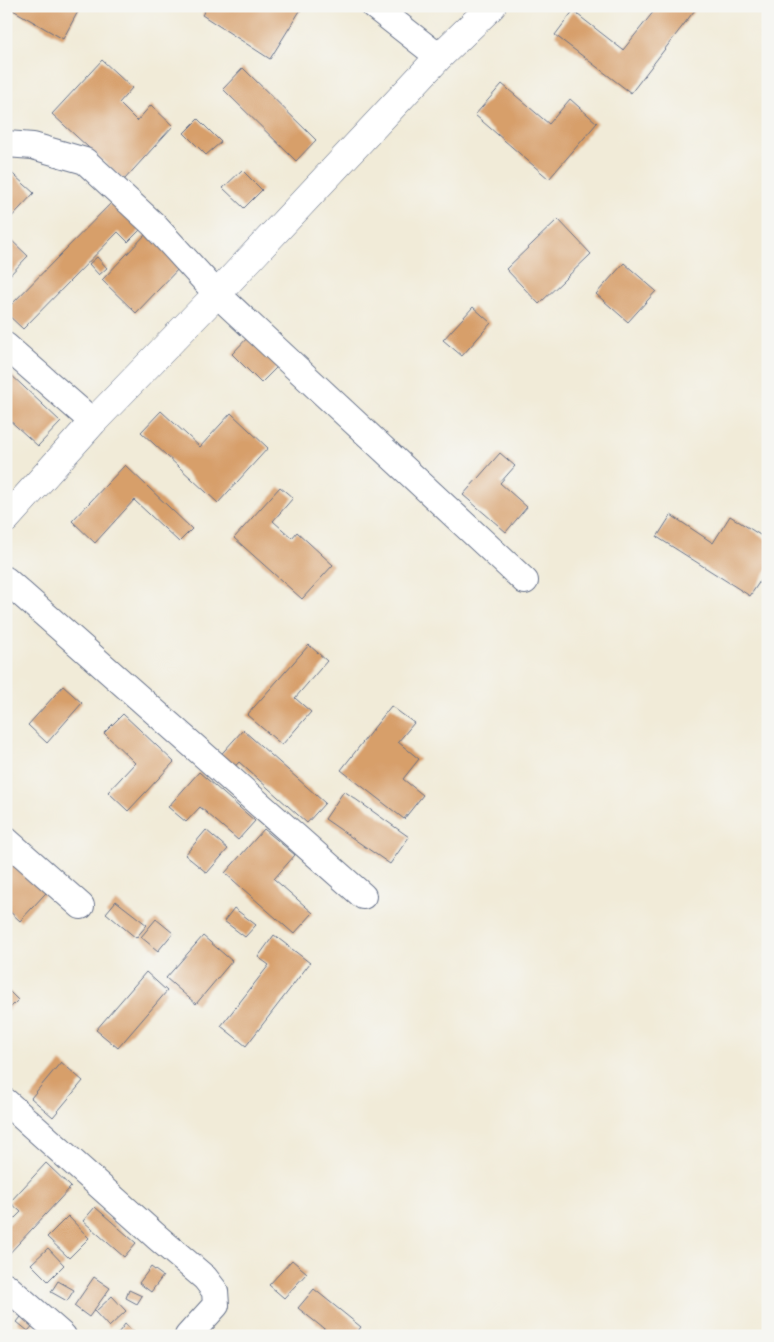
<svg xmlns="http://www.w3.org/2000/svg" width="774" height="1342" font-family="Delius,sans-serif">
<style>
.building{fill:#d79f6a}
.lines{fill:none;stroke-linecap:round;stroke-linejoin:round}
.minor-casing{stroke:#667189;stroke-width:28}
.tertiary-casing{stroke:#667189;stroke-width:29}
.minor{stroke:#fff;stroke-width:26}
.tertiary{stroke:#fff;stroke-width:28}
</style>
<rect width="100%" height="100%" fill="#f6f6f2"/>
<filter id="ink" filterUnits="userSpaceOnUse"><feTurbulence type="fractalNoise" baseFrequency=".02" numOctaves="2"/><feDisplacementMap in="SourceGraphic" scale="10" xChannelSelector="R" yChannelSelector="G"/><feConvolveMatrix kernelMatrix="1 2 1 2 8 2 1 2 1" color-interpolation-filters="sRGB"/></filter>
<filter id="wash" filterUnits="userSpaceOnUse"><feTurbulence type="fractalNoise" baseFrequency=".0096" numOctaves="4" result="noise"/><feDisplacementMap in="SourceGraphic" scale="20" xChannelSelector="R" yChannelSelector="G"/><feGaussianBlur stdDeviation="1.12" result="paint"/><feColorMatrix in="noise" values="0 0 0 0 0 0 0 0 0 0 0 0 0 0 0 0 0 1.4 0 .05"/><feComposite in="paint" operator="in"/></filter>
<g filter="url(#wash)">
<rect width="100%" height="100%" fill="#f1ebd8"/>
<g id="blocks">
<!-- building -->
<g class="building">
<path d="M6,6H81L63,39Z"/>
<path d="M208,6H303L270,59L202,15Z"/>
<path d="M658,6H698L631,93L555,35L573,11L623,50Z"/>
<path d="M102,60L132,88L119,103L137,121L151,105L173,126L124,180L52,114Z"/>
<path d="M243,68L316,140L296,161L223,89Z"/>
<path d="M502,84L549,124L570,99L597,123L549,179L475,115Z"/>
<path d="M198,119L221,142L206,155L184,133Z"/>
<path d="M6,168L34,193L6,223Z"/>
<path d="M242,170L262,190L244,208L223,188Z"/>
<path d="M115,199L141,229L128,242L118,232L23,329L6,313V310Z"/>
<path d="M558,219L591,254L539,304L506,269Z"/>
<path d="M147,233L181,266L136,313L102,280Z"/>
<path d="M8,237L28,256L6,279V239Z"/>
<path d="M97,257L107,268L99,275L89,264Z"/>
<path d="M624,263L656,291L628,322L596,294Z"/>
<path d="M473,307L491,323L462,356L443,340Z"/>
<path d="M249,336L279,365L261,383L232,354Z"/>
<path d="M6,370L61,422L38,446L6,417Z"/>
<path d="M161,411L200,447L231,413L268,448L218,503L141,432Z"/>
<path d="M500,453L515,466L500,483L527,507L506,532L463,495Z"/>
<path d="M125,465L192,529L179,542L134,500L95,543L72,521Z"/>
<path d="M280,487L293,498L273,521L292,538L297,532L333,565L302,599L234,538Z"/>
<path d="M671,515L713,543L730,516L768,540V569L750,596L657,537Z"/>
<path d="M309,645L327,661L295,698L311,712L282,745L247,715Z"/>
<path d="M63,686L82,703L47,743L28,725Z"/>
<path d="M391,706L414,723L398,742L419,759L403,779L423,795L404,819L341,770Z"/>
<path d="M123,714L174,762L128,811L108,792L135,763L104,733Z"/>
<path d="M243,730L325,803L307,823L239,762L229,773L215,761Z"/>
<path d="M199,772L255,821L238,840L200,807L186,822L168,807Z"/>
<path d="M344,791L409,837L390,864L325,819Z"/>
<path d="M264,829L295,855L274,879L313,913L294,934L225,873Z"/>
<path d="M206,830L228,849L207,873L185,855Z"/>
<path d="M22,849L57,881L20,921L6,908V866Z"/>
<path d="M116,901L147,925L136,938L106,913Z"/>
<path d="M234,908L256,925L245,937L224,921Z"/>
<path d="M156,919L173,933L158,951L141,937Z"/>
<path d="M274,935L310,963L246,1046L221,1026L269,965L258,957Z"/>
<path d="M203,936L232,961L196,1004L166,978Z"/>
<path d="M146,972L167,991L118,1048L96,1030Z"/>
<path d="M6,988L18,1000L6,1012Z"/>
<path d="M61,1062L83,1081L53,1117L31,1098Z"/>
<path d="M46,1163L71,1187L6,1257V1222L9,1224L21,1212L10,1202Z"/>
<path d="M95,1207L136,1243L124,1257L83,1221Z"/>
<path d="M68,1216L89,1238L69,1258L47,1237Z"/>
<path d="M48,1248L64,1265L48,1281L31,1264Z"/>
<path d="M292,1260L307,1273L284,1298L269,1285Z"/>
<path d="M151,1267L163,1276L151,1292L139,1283Z"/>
<path d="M94,1277L110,1288L89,1317L74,1306Z"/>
<path d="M58,1281L74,1290L67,1301L51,1292Z"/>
<path d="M314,1289L361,1327L354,1336H333L298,1308Z"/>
<path d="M129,1290L142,1296L137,1304L126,1298Z"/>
<path d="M112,1296L126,1311L109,1327L95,1312Z"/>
<path d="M25,1312L36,1322L28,1331L17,1322Z"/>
<path d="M125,1324L139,1336H116Z"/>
</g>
</g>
</g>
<g filter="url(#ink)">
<use href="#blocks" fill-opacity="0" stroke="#667189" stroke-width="1"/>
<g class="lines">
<defs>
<g id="minor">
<path d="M374,6L439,57"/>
<path d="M6,144L33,146L85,161L153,224L217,294L525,581"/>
<path d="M6,346L93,422"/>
<path d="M6,580L363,896"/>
<path d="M6,840L81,906"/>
<path d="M6,1102L158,1238L205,1278L215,1291L216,1305L188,1336"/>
<path d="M6,1286L63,1336"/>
</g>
<path id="tertiary" d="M6,519L93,422L217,294L439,57L492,6"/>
</defs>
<!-- minor casing -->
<use href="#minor" class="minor-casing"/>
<!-- tertiary casing -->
<use href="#tertiary" class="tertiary-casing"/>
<!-- minor -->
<use href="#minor" class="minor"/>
<!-- tertiary -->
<use href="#tertiary" class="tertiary"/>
</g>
</g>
<!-- margin -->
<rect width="774" height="1342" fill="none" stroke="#f6f6f2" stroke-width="25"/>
</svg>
